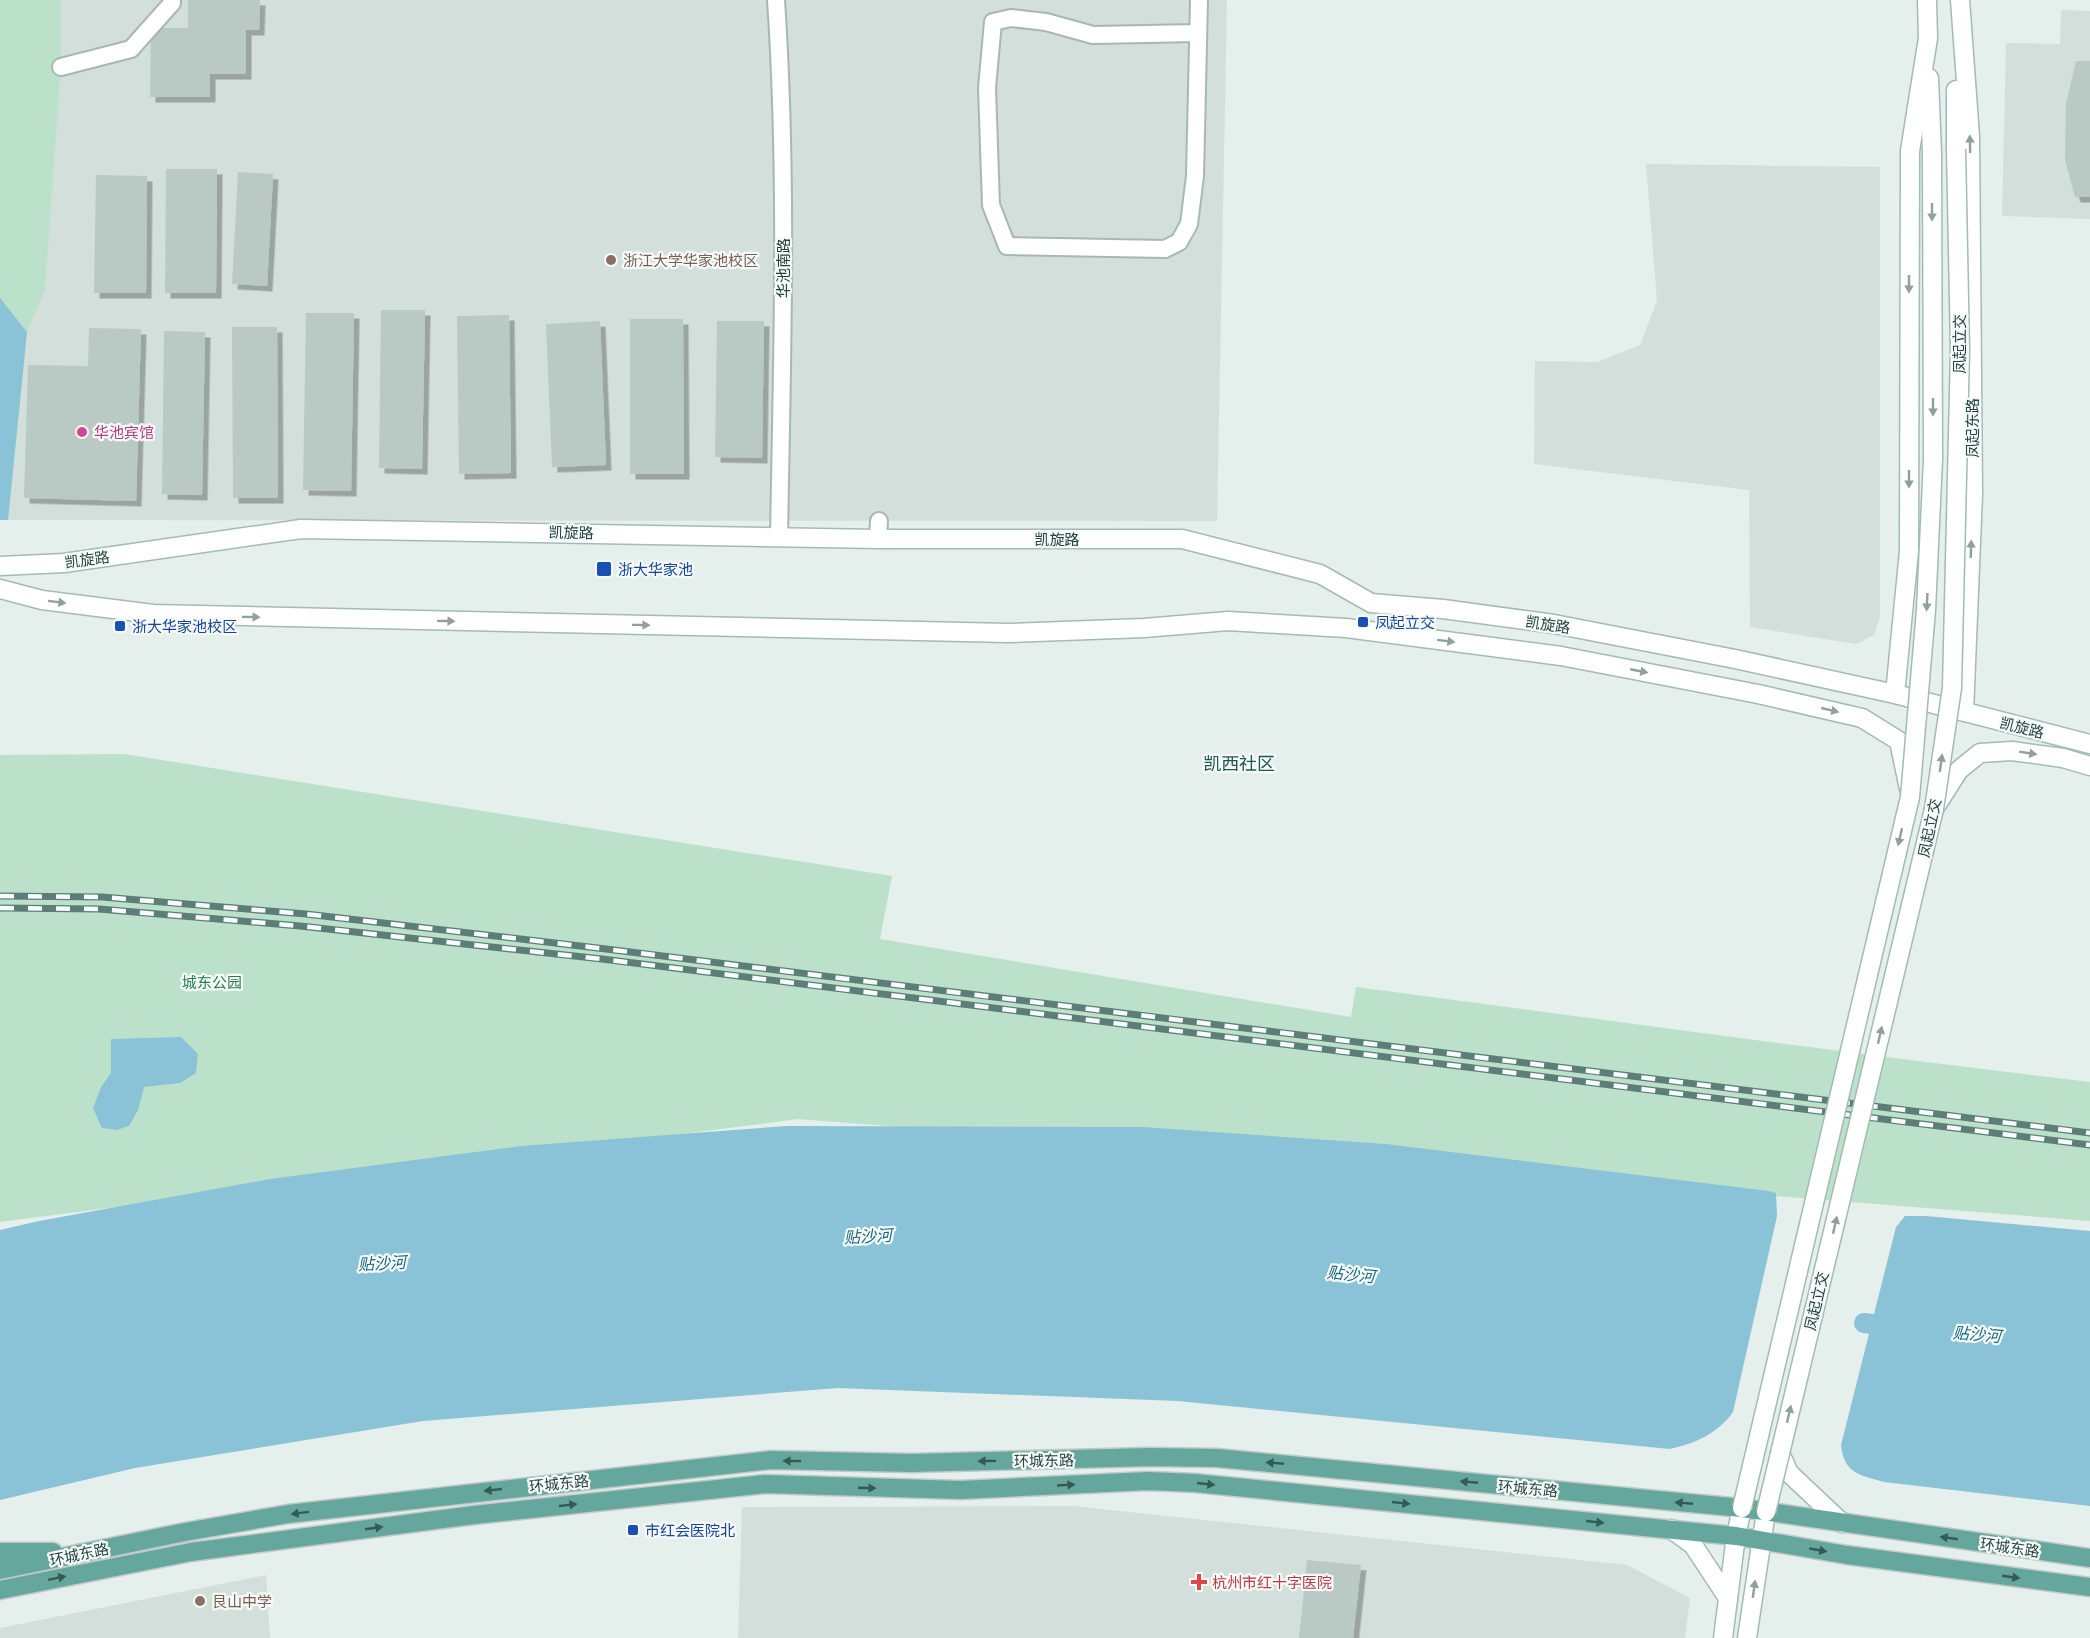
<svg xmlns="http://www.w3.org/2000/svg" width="2090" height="1638" font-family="'Open Sans','Noto Sans SC',sans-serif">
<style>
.built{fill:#d2dfdb}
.green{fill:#bce1ca}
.water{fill:#8ac3d7}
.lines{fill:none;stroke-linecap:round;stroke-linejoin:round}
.canal{stroke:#8ac3d7;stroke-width:20}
.building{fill:#b9cac5;filter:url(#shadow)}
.street-casing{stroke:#a7b8b3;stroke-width:20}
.secondary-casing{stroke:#a2bbb5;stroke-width:21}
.primary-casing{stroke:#c1cac9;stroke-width:21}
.street{stroke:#fff;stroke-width:16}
.secondary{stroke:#fff;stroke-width:18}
.primary{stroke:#66a79d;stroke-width:18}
.rail-casing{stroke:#5d7d78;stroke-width:7}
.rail{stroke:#f6fbf9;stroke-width:4.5;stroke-dasharray:14;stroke-linecap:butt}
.secondary-bridge-casing{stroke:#a2bbb5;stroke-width:21;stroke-linecap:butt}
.secondary-bridge{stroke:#fff;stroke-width:18}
.oneway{fill:#90a09e}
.oneway2{fill:#335b55}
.education-dot{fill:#8d6e63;stroke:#f6fbf9;stroke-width:2}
.hotel-dot{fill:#d1479c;stroke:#f6fbf9;stroke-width:2}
.transit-dot{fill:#1a4fb4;stroke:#f6fbf9;stroke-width:2}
.health-dot{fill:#e0444e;stroke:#f6fbf9;stroke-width:2}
.labels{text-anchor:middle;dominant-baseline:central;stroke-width:4.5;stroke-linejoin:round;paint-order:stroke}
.education-label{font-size:15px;fill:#785e54;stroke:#f6fbf9;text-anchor:start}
.street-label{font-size:15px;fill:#22423d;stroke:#f6fbf9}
.hotel-label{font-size:15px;fill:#b23c85;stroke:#f6fbf9;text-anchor:start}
.transit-label{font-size:15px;fill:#164399;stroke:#f6fbf9;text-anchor:start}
.park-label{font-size:15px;fill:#297c52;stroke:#f6fbf9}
.health-label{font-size:15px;fill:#be3a42;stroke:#f6fbf9;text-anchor:start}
.water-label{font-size:16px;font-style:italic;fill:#176583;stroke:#f6fbf9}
.quarter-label{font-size:18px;fill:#1c564e;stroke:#f6fbf9}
</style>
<defs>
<filter id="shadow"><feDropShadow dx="5.5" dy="5.5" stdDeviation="0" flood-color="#0004"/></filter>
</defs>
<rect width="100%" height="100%" fill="#e5efeb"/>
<!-- built -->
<g class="built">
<path d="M0,0H1227L1217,521L0,520Z"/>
<path d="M2061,10L2090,11V219L2002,216L2006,43L2060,44Z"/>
<path d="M1646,164L1880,167V617L1874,635L1856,644L1750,627L1749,490L1534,464L1535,361L1597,362L1640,345L1657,301Z"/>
<path d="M1073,1506L1627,1565L1690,1598L1685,1638H738L742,1507Z"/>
<path d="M266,1575L270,1638H0V1628Z"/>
</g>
<!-- green -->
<g class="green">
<path d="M0,0H61V67L45,290L27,332L8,520H0Z"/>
<path d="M124,754L892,876L880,939L1351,1017L1356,987C1600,1019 1845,1053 2090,1082V1221L798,1119L0,1222V755Z"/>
</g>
<!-- water -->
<g class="water">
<path d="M0,298L27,332L8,520H0Z"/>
<path d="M181,1037L198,1054L196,1073L180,1083L144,1087L138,1110L129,1126L117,1130L102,1128L93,1108L101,1087L111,1073V1039Z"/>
<path d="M786,1126L1143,1127L1386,1144L1769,1191L1776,1193L1777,1216L1733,1412C1717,1434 1696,1443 1670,1449L1178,1401L838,1388L423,1421L135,1468L0,1500V1230L39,1221L270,1179L521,1146Z"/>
<path d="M1905,1216H1926L2090,1231V1506L1884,1482C1860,1475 1844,1474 1841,1445L1896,1227Z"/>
</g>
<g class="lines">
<!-- canal -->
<path class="canal" d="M1864,1323L1897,1327"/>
</g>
<!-- building -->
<g class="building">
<path d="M188,0H260L259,30H246V74H210V97H150L151,28H188Z"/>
<path d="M2076,61H2090V197H2075L2065,160L2066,104Z"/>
<path d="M166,169H217L216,293H165Z"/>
<path d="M238,172L273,174L267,286L232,284Z"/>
<path d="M96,175L147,176L146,293H94Z"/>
<path d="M381,310H425L422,469L379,468Z"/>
<path d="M306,313H354L351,491L303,490Z"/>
<path d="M509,315L511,473L459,474L457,316Z"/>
<path d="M630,319H683L684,474H630Z"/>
<path d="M600,321L606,465L552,467L546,324Z"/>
<path d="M717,321H764L762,458L715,457Z"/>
<path d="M232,327H277L278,498H233Z"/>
<path d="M89,328L141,329L136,501L24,498L28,365L88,366Z"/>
<path d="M164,331L205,332L202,495L162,494Z"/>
<path d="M1307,1560L1361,1565L1353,1638H1299Z"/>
</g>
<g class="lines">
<defs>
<g id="street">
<path d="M776,0C788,179 782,358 779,537"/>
<path d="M1198,33L1093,35L1046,22L1011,18L993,22L987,88L991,205L1007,246L1165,249L1179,242L1189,224L1195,176L1199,0"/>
<path d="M61,67L131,49L172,3V0"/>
<path d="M878,539L879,521"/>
</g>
<g id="secondary">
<path d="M1960,0L1970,136L1973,494L1964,712"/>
<path d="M1929,78L1932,154"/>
<path d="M1956,90V149"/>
<path d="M0,566L64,563L301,529L878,539H1182L1320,574L1371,603L1443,609L1554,624L1735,659L1895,694L2090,744"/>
<path d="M0,589L42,600L153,614L1008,633L1144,628L1228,621L1346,628L1561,656L1758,694L1862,718L1899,741L1909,789"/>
<path d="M1895,694L1909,551L1910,151L1928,38L1927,0"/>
<path d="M1934,809L1959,770L1980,753L2012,751L2063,758L2090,766"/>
<path d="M1780,1453L1789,1473L1842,1523"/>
<path d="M1671,1529L1693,1545L1728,1598"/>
<path d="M1723,1638L1736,1536L1742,1508"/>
<path d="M1747,1638L1766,1512"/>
</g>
<g id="primary">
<path d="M0,1552H53"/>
<path d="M0,1570L185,1532L288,1514L771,1460L912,1463L1150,1457L1217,1458L1742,1508L2090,1558"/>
<path d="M0,1590L191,1552L474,1515L765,1484L961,1490L1148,1481L1195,1483L1736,1536L1847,1555L2090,1587"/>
</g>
</defs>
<!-- street casing -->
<use href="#street" class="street-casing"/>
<!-- secondary casing -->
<use href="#secondary" class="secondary-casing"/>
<!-- primary casing -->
<use href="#primary" class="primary-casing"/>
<!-- street -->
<use href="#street" class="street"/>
<!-- secondary -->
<use href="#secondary" class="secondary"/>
<!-- primary -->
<use href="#primary" class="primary"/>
<defs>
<g id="rail">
<path d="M0,896L102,897L306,914L606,949L2090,1133"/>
<path d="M0,908L99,909L300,926L602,959L2090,1145"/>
</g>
</defs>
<!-- rail casing -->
<use href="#rail" class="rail-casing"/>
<!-- rail -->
<use href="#rail" class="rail"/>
<defs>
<g id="secondary-bridge">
<path d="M1742,1508L1910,797L1926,610L1933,459L1932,154"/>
<path d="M1766,1512L1934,809L1952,688L1960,350L1956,149"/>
</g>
</defs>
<!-- secondary-bridge casing -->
<use href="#secondary-bridge" class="secondary-bridge-casing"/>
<!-- secondary-bridge -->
<use href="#secondary-bridge" class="secondary-bridge"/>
</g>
<!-- one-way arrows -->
<defs><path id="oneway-solid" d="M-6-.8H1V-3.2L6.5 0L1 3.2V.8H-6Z" transform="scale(1.5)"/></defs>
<g class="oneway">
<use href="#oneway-solid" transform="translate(1970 144) rotate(-91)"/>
<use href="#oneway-solid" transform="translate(1932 212) rotate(90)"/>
<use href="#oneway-solid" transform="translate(1909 284) rotate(90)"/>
<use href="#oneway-solid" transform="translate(1933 407) rotate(90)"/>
<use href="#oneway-solid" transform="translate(1909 479) rotate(90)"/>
<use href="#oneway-solid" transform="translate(1971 549) rotate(-88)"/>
<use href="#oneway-solid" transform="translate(57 602) rotate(7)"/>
<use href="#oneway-solid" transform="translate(1927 602) rotate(93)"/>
<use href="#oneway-solid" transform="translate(251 617) rotate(1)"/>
<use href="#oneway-solid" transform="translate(446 621) rotate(1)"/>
<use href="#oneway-solid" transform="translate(641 625) rotate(1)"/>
<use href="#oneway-solid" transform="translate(1446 641) rotate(7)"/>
<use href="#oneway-solid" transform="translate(1639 671) rotate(11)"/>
<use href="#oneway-solid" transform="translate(1830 710) rotate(13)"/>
<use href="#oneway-solid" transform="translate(2028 753) rotate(9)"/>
<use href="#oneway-solid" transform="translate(1941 763) rotate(-82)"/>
<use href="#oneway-solid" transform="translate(1900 837) rotate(103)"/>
<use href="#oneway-solid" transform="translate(1880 1035) rotate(-77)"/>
<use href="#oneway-solid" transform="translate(1835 1225) rotate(-77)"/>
<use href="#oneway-solid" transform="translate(1789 1414) rotate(-77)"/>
<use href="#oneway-solid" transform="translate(1754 1589) rotate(-82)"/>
</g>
<g class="oneway2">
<use href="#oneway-solid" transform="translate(792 1461) rotate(-179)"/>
<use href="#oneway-solid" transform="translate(987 1461) rotate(179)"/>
<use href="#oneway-solid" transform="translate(1275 1463) rotate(-175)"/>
<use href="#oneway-solid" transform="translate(1469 1482) rotate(-175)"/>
<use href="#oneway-solid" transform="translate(1206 1484) rotate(6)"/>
<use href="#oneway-solid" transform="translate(1066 1485) rotate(-3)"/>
<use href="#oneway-solid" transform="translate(867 1488) rotate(2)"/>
<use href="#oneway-solid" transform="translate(493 1490) rotate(174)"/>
<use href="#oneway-solid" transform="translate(1401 1503) rotate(6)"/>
<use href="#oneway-solid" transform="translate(1684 1503) rotate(-175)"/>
<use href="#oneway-solid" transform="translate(568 1505) rotate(-6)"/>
<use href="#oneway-solid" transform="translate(300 1513) rotate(173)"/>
<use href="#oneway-solid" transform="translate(1595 1522) rotate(6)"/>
<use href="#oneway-solid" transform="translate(374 1528) rotate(-8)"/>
<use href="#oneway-solid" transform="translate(1949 1538) rotate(-172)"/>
<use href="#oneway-solid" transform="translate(1818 1550) rotate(10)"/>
<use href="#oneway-solid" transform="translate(2011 1577) rotate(8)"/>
<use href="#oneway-solid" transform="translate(57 1578) rotate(-12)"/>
</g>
<!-- markers -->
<g class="education-dot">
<circle cx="611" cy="260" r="6"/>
<circle cx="200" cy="1601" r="6"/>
</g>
<circle class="hotel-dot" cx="82" cy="432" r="6"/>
<g class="transit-dot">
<rect x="596" y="561" width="16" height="16" rx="3"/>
<rect x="1357" y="616" width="12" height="12" rx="3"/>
<rect x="114" y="620" width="12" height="12" rx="3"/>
<rect x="627" y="1524" width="12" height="12" rx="3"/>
</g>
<path class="health-dot" d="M1196 1573h6v6h6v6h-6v6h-6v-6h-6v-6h6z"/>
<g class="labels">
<!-- education labels -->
<g class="education-label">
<text x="623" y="260">浙江大学华家池校区</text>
<text x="212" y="1601">艮山中学</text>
</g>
<!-- street labels -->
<g class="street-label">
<text transform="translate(783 268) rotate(-90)">华池南路</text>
<text transform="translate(1959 344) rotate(-90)">凤起立交</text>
<text transform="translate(1972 428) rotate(-90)">凤起东路</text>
<text transform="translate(571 532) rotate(1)">凯旋路</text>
<text x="1057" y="539">凯旋路</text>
<text transform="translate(87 559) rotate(-8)">凯旋路</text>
<text transform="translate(1548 624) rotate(9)">凯旋路</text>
<text transform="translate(2022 727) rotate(14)">凯旋路</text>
<text transform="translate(1929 828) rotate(-78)">凤起立交</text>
<text transform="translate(1816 1301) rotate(-77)">凤起立交</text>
<text transform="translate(1044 1460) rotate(-1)">环城东路</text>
<text transform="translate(559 1483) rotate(-6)">环城东路</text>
<text transform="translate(1528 1488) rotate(5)">环城东路</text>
<text transform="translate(2010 1547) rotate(8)">环城东路</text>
<text transform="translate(79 1554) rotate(-12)">环城东路</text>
</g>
<!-- hotel labels -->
<g class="hotel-label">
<text x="94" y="432">华池宾馆</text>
</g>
<!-- transit labels -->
<g class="transit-label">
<text x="618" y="569">浙大华家池</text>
<text x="1375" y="622">凤起立交</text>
<text x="132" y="626">浙大华家池校区</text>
<text x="645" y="1530">市红会医院北</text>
</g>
<!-- park labels -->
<g class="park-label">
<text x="212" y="982">城东公园</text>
</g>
<!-- health labels -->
<g class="health-label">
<text x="1212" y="1582">杭州市红十字医院</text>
</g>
<!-- water labels -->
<g class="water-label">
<text transform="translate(868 1236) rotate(-3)">贴沙河</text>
<text transform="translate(382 1263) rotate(-3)">贴沙河</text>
<text transform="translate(1351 1274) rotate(6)">贴沙河</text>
<text transform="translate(1977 1334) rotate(5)">贴沙河</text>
</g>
<!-- quarter labels -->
<g class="quarter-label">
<text x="1239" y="763">凯西社区</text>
</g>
</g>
</svg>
